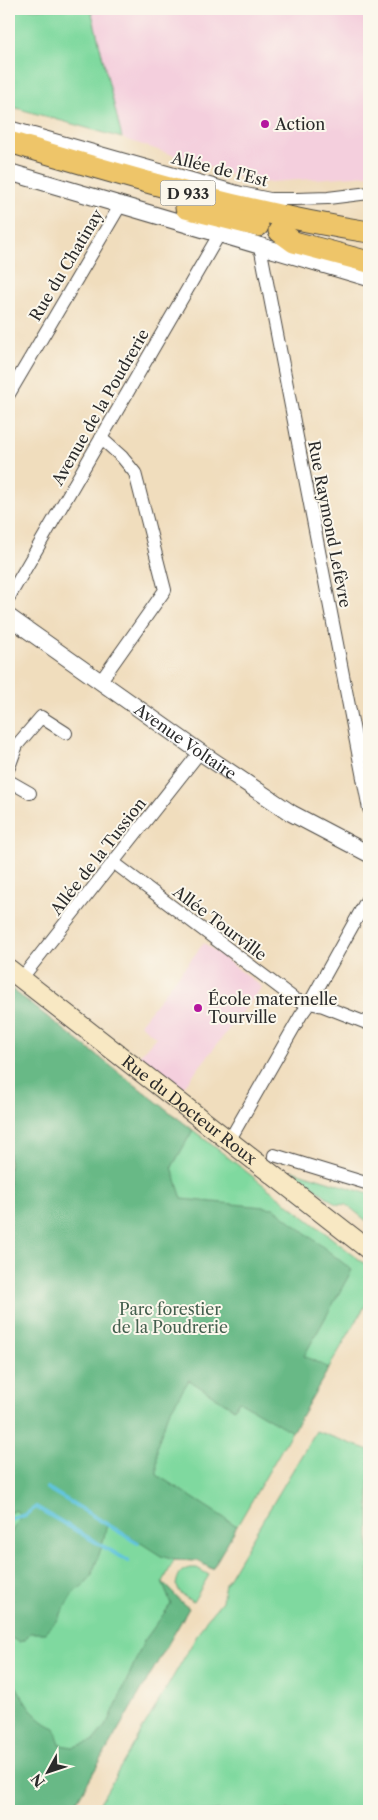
<svg xmlns="http://www.w3.org/2000/svg" width="378" height="1820" font-family="'Libre Caslon Text',serif">
<style>
.built{fill:#f4cfdd}
.green{fill:#7fd99f;stroke:#558265}
.forest{fill:#67b986;stroke:#497258}
.lines{fill:none;stroke-linecap:round;stroke-linejoin:round}
.stream{stroke:#61c4de;stroke-width:4}
.minor-casing{stroke:#494641;stroke-width:14}
.tertiary-casing{stroke:#494641;stroke-width:18}
.secondary-casing{stroke:#494641;stroke-width:21}
.trunk-casing{stroke:#494641;stroke-width:23}
.minor{stroke:#fff;stroke-width:12}
.tertiary{stroke:#fff;stroke-width:16}
.secondary{stroke:#f8e8c3;stroke-width:19}
.trunk{stroke:#eec569;stroke-width:21}
.poi-dot{fill:#b5179e;stroke:#fbf7ec;stroke-width:2}
.labels{text-anchor:middle;dominant-baseline:central;stroke-width:4;stroke-linejoin:round;paint-order:stroke}
.shield{fill:#fbf7ec;stroke:#696865;stroke-width:1}
.shield-label{font-size:15px;font-weight:bold;fill:#2b2b2b}
.poi-label{font-size:16px;fill:#2b2b2b;stroke:#fbf7ec;text-anchor:start}
.street-label{font-size:16px;fill:#2b2b2b;stroke:#fbf7ec}
.park-label{font-size:16px;fill:#445f4e;stroke:#fbf7ec}
</style>
<rect width="100%" height="100%" fill="#fbf7ec"/>
<filter id="ink" filterUnits="userSpaceOnUse"><feTurbulence type="fractalNoise" baseFrequency=".02" numOctaves="2"/><feDisplacementMap in="SourceGraphic" scale="10" xChannelSelector="R" yChannelSelector="G"/><feConvolveMatrix kernelMatrix="1 2 1 2 8 2 1 2 1" color-interpolation-filters="sRGB"/></filter>
<filter id="wash" filterUnits="userSpaceOnUse"><feTurbulence type="fractalNoise" baseFrequency=".0096" numOctaves="4" result="noise"/><feDisplacementMap in="SourceGraphic" scale="20" xChannelSelector="R" yChannelSelector="G"/><feGaussianBlur stdDeviation="1.12" result="paint"/><feColorMatrix in="noise" values="0 0 0 0 0 0 0 0 0 0 0 0 0 0 0 0 0 1.4 0 .05"/><feComposite in="paint" operator="in"/></filter>
<g filter="url(#wash)">
<rect width="100%" height="100%" fill="#f0ddbd"/>
<!-- built -->
<g class="built">
<path d="M91,9H369V175L257,183L122,138Z"/>
<path d="M204,943L262,987L182,1089L139,1056L156,1037L140,1024Z"/>
</g>
<!-- green -->
<g class="green">
<path d="M9,9H91L122,138L9,106Z"/>
<path d="M9,987L369,1267V1299L212,1569L198,1561L174,1560L163,1582C174,1592 175,1599 189,1608L71,1811H9Z"/>
<path d="M292,1170L369,1194V1223L347,1205L336,1204Z"/>
<path d="M316,1431L369,1450V1811H95L206,1620L222,1601L225,1584Z"/>
<path d="M190,1568H197L209,1575L193,1602L182,1595L176,1585C178,1575 180,1570 190,1568Z"/>
</g>
<!-- forest -->
<g class="forest">
<path d="M9,987L193,1130L172,1167L182,1199L274,1208L352,1270L304,1356L329,1368L292,1432L239,1401L234,1409L189,1380L167,1416L157,1446V1475L237,1526L212,1569L198,1561L174,1560L161,1556L133,1538L107,1524L102,1546L92,1574L85,1584L73,1593L58,1619L45,1633H30L25,1640L19,1642L9,1637V1536L21,1517L16,1510L9,1513Z"/>
<path d="M162,1582C174,1591 175,1599 189,1608L71,1811H9V1675C24,1696 30,1718 55,1728L60,1745L73,1747L93,1741L109,1721L144,1641L171,1604Z"/>
</g>
<g class="lines">
<!-- stream -->
<g class="stream">
<path d="M47,1488L138,1543"/>
<path d="M9,1520L25,1515L36,1507L128,1561"/>
</g>
</g>
</g>
<g filter="url(#ink)">
<g class="lines">
<defs>
<g id="minor">
<path d="M9,127L241,193L270,199H296L328,198L369,193"/>
<path d="M260,246L369,809"/>
<path d="M9,394L121,204"/>
<path d="M9,597L220,233"/>
<path d="M100,682L165,590L135,473L122,457L101,438"/>
<path d="M9,767L17,745L41,717L66,733"/>
<path d="M9,781L30,793"/>
<path d="M113,862L296,1000L323,1006L369,1024"/>
<path d="M21,979L200,752"/>
<path d="M229,1141L301,1015L309,1004L369,896"/>
<path d="M274,1155L369,1184"/>
</g>
<g id="tertiary">
<path d="M9,172L369,278"/>
<path id="s1" d="M9,617L200,752L291,813L369,854"/>
</g>
<g id="secondary">
<path id="s2" d="M9,969L369,1250"/>
</g>
<g id="trunk">
<path d="M9,142C128,177 246,213 369,232"/>
<path d="M186,208L258,226"/>
<path d="M279,231L294,242L369,262"/>
</g>
</defs>
<!-- minor casing -->
<use href="#minor" class="minor-casing"/>
<!-- tertiary casing -->
<use href="#tertiary" class="tertiary-casing"/>
<!-- secondary casing -->
<use href="#secondary" class="secondary-casing"/>
<!-- trunk casing -->
<use href="#trunk" class="trunk-casing"/>
<!-- minor -->
<use href="#minor" class="minor"/>
<!-- tertiary -->
<use href="#tertiary" class="tertiary"/>
<!-- secondary -->
<use href="#secondary" class="secondary"/>
<!-- trunk -->
<use href="#trunk" class="trunk"/>
</g>
</g>
<!-- markers -->
<g class="poi-dot">
<circle cx="265" cy="124" r="5"/>
<circle cx="198" cy="1008" r="5"/>
</g>
<g class="labels">
<!-- shield labels -->
<rect class="shield" x="160.5" y="180.5" width="55" height="25" rx="4"/>
<g class="shield-label">
<text x="188" y="193">D 933</text>
</g>
<!-- poi labels -->
<g class="poi-label">
<text x="275" y="124">Action</text>
<text x="208" y="999">École maternelle<tspan x="208" dy="18">Tourville</tspan></text>
</g>
<!-- street labels -->
<g class="street-label">
<text transform="translate(220 169) rotate(14)">Allée de l'Est</text>
<text transform="translate(66 265) rotate(-59)">Rue du Chatinay</text>
<text transform="translate(100 407) rotate(-60)">Avenue de la Poudrerie</text>
<text transform="translate(330 524) rotate(79)">Rue Raymond Lefèvre</text>
<text stroke="none"><textPath href="#s1" startOffset="216">Avenue Voltaire</textPath></text>
<text transform="translate(98 856) rotate(-52)">Allée de la Tussion</text>
<text transform="translate(220 923) rotate(37)">Allée Tourville</text>
<text stroke="none"><textPath href="#s2" startOffset="229">Rue du Docteur Roux</textPath></text>
</g>
<!-- park labels -->
<g class="park-label">
<text x="170" y="1309">Parc forestier<tspan x="170" dy="18">de la Poudrerie</tspan></text>
</g>
</g>
<!-- margin -->
<rect width="378" height="1820" fill="none" stroke="#fbf7ec" stroke-width="30"/>
<!-- north arrow -->
<g transform="translate(48 1772) rotate(230)" stroke="#fbf7ec" stroke-width="4" paint-order="stroke">
<path d="M0-4L9 19L0 12L-9 19Z" fill="#2b2b2b"/>
<text y="-8" font-size="14" font-weight="bold" text-anchor="middle" fill="#2b2b2b">N</text>
</g>
</svg>
